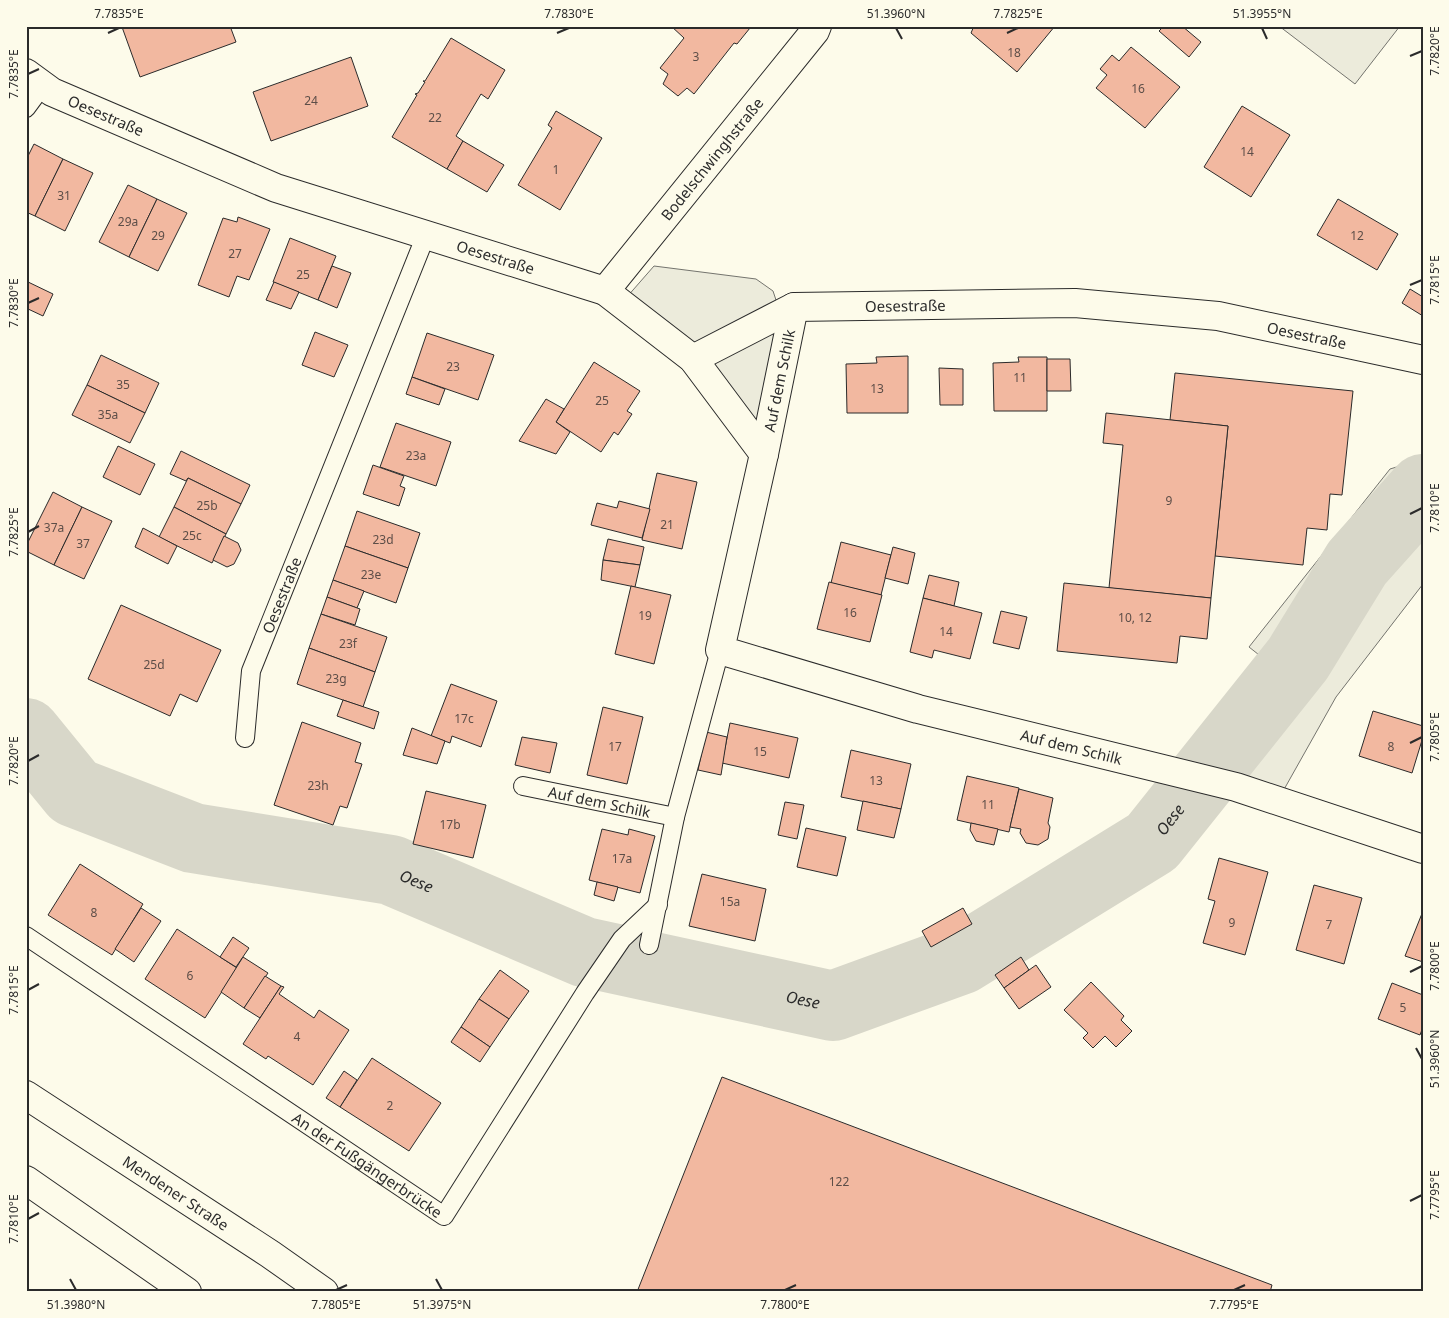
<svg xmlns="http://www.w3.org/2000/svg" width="1449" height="1318" font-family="'Noto Sans',sans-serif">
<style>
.green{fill:#ecebdb;stroke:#74746e}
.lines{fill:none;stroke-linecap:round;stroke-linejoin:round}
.river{stroke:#d8d7c9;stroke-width:70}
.building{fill:#f2b8a0;stroke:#2b2b2b}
.service-casing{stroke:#2b2b2b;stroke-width:20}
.minor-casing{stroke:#2b2b2b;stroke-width:30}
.primary-casing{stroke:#2b2b2b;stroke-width:30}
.service{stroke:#fdfbea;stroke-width:18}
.minor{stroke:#fdfbea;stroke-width:28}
.primary{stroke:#fdfbea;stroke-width:28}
.ticks{fill:none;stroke:#2b2b2b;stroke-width:2}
.labels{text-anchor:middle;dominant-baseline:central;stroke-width:4;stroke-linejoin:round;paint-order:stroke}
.number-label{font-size:12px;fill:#5d4e48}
.street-label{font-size:15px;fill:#2b2b2b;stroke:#fdfbea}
.water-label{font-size:16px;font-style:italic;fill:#2b2b2b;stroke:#fdfbea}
.neatline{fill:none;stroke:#2b2b2b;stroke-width:2}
.ticks-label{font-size:12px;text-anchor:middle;fill:#2b2b2b}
</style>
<rect width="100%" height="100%" fill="#fdfbea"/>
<!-- green -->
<g class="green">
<path d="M1279,26H1400L1355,84Z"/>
<path d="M654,266L756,279L773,291L783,321L760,433L626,298Z"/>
<path d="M1423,459V584L1336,697L1282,793L1217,773L1292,681L1249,647L1390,469Z"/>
</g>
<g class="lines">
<!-- river -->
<path class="river" id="s1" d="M26,733L74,792L193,838L391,870L584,952L833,1006L962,959L1152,842L1298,659L1357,563L1423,489"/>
</g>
<!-- building -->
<g class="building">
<path d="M124,26H230L236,42L140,77L122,27Z"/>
<path d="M671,26H745L750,28L737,44L734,43L694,94L687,88L678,96L663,84L668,74L660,68L684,38Z"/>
<path d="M974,26H1055L1017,72L971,33Z"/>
<path d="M1164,26H1182L1201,42L1189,57L1159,31Z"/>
<path d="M451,38L505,70L488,99L481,94L456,136L463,141L447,169L392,137L417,95L415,94L418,93L425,82L423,81H425Z"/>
<path d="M1131,47L1180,87L1145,128L1096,88L1107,75L1100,69L1112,55L1119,61Z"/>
<path d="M351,57L368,106L271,141L253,92Z"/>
<path d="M1242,106L1290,135L1251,197L1204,167Z"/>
<path d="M556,111L602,138L560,210L518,185L552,128L548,125Z"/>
<path d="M463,141L504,165L487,192L447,169Z"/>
<path d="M34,144L63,159L35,216L26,212V160Z"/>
<path d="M63,159L93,173L65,231L35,216Z"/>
<path d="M128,185L157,199L129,257L99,242Z"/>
<path d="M157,199L187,213L158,271L129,257Z"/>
<path d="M1338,199L1398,234L1377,270L1317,235Z"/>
<path d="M238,217L270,229L249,280L237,276L229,297L198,285L223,218L237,222Z"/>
<path d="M290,238L336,256L318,300L273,282Z"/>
<path d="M332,266L351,273L337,308L318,300Z"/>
<path d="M26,281L53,294L43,316L26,308Z"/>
<path d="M274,282L299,292L291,309L266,300Z"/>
<path d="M1410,289L1423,297V316L1402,303Z"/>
<path d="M315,332L348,345L334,377L302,365Z"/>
<path d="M427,333L494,355L478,400L412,377Z"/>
<path d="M101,355L159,383L145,413L87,385Z"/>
<path d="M908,356V413H847L846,364L877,363L876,357Z"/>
<path d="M1018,357H1047V411H994L993,363L1019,362Z"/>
<path d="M1047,359H1070L1071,391H1047Z"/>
<path d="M594,362L640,391L627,411L632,414L618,435L614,432L601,452L556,422Z"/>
<path d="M939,368L963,369V405H940Z"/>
<path d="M1175,373L1353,391L1342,495L1330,494L1327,530L1307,528L1303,565L1215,556L1228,426L1170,420Z"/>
<path d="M412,377L445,389L439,405L406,394Z"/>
<path d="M87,385L145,413L130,443L72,415Z"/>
<path d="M546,399L564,409L556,422L570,432L556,454L519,441Z"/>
<path d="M1106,413L1228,426L1211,598L1109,588L1123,445L1103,443Z"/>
<path d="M396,423L451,442L436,486L380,467Z"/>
<path d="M118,446L155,464L140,495L103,477Z"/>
<path d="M181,451L250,485L241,504L188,478L186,481L170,474Z"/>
<path d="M373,465L404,476L400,486L405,488L399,506L363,494Z"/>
<path d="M657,473L697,482L682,549L642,540Z"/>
<path d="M188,478L241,504L226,534L174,507Z"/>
<path d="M53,492L82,507L54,565L26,551V546Z"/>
<path d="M619,501L650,509L642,538L591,525L597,503L617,508Z"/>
<path d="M82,507L112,521L84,579L54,565Z"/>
<path d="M174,507L226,534L212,563L159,537Z"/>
<path d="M357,511L420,533L408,568L345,546Z"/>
<path d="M143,528L177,546L168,564L135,547Z"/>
<path d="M224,536L238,543L241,550L234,564L227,567L213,560Z"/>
<path d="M608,539L644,547L640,565L603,560Z"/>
<path d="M841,542L891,555L881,595L831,583Z"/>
<path d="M345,546L408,568L396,603L333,580Z"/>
<path d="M893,547L915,553L908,584L885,578Z"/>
<path d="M603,560L640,565L635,587L601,580Z"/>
<path d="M929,575L959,582L954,606L923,598Z"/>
<path d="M333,580L364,591L357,608L327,597Z"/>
<path d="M829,582L882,595L870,642L817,629Z"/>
<path d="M1064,583L1211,598L1207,639L1180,636L1177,663L1057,651Z"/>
<path d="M631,586L671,595L654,664L615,654Z"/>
<path d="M327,597L360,609L355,625L321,614Z"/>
<path d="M923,598L982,613L970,659L934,650L932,658L910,652Z"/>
<path d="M121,605L221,650L197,702L180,694L170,716L88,679Z"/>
<path d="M1001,611L1027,617L1019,649L993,643Z"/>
<path d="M321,614L387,637L375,672L309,648Z"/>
<path d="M309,648L375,672L363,707L297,684Z"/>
<path d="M451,684L497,701L481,747L452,736L450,743L431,736Z"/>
<path d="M343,700L379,712L374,729L337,716Z"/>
<path d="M603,707L643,717L627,784L587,775Z"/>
<path d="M1373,711L1423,726V737L1412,773L1359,756Z"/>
<path d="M302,722L361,743L355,762L362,764L347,808L340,806L333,825L274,805Z"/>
<path d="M730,723L798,738L789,778L722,763Z"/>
<path d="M412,728L445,741L437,764L403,755Z"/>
<path d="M706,732L727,737L721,775L698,770Z"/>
<path d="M522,737L557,743L550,773L515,765Z"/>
<path d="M851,750L911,764L901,809L841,797Z"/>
<path d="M967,776L1019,788L1009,832L957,820Z"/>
<path d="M1019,789L1053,798L1048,823L1050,827L1048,839L1038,845L1026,843L1020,833L1021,829L1010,827Z"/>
<path d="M426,791L486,805L473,858L413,844Z"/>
<path d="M863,801L901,809L894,838L857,830Z"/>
<path d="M785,802L804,805L797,839L778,835Z"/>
<path d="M971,823L998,829L994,845L976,841L970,830Z"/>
<path d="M806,828L846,837L837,876L797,867Z"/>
<path d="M602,829L628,835L629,829L655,836L640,893L589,880Z"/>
<path d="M1219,858L1268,872L1245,955L1203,943L1215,901L1208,899Z"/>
<path d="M80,864L143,904L112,955L48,915Z"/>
<path d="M702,874L766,889L755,941L689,926Z"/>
<path d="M597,882L618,887L614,901L594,895Z"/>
<path d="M1314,885L1362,898L1344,964L1296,950Z"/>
<path d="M141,908L161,921L134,962L115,949Z"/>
<path d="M963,908L972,924L931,947L922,931Z"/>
<path d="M1423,911V962L1405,956Z"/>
<path d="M177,929L237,968L205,1018L145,979Z"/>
<path d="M233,937L249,948L236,967L220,957Z"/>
<path d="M243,957L268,973L244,1008L221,992Z"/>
<path d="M1021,957L1029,970L1004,988L995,975Z"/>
<path d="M1036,965L1051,987L1019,1009L1004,988Z"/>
<path d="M500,970L529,991L509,1019L479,999Z"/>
<path d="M265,976L281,986L260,1018L244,1008Z"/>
<path d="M1091,982L1124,1016L1121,1020L1132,1031L1116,1047L1105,1036L1093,1048L1083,1038L1088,1033L1064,1010Z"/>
<path d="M1392,983L1423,995V1027L1420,1035L1378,1019Z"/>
<path d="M281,986L284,987L279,994L314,1018L319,1010L349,1030L313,1085L268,1056L266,1059L243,1044Z"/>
<path d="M479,999L509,1019L490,1047L461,1027Z"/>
<path d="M461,1027L490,1047L480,1062L451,1042Z"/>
<path d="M372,1058L441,1103L409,1151L340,1107Z"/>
<path d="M344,1071L357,1080L340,1107L326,1098Z"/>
<path d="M722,1077L1272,1285L1270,1292H637Z"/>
</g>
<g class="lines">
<defs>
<g id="service">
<path d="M26,108L43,85"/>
<path id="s2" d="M245,738L251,671L426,235"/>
<path id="s3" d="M523,786L675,817"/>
<path id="s4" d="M26,936L444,1216L585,993L622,939L658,905"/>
<path d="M649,945L675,817L720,650"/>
</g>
<g id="minor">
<path id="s5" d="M26,73L52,92L276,188L605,291L693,359L764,454L720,650L918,709L1236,787L1423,849"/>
<path id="s6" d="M605,291L815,31L817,26"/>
<path id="s7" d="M693,359L794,307L1075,303L1218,316L1423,360"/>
<path id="s8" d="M764,454L794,307"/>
<path d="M26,1180L187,1292"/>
</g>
<g id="primary">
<path id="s9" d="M26,1095L270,1254L324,1292"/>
</g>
</defs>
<!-- service casing -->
<use href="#service" class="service-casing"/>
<!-- minor casing -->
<use href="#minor" class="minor-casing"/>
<!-- primary casing -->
<use href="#primary" class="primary-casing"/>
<!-- service -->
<use href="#service" class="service"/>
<!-- minor -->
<use href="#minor" class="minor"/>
<!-- primary -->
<use href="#primary" class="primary"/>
</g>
<!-- ticks -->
<path class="ticks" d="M896,28L902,39M1262,28L1267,39M108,33L119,28M557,33L569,28M1007,33L1018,28M1410,56L1422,51M28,74L39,69M1410,285L1422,280M28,303L39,298M1410,514L1422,508M28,532L39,526M1410,743L1422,737M28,761L39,755M1410,972L1422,966M28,990L39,984M1416,1048L1422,1059M1410,1201L1422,1195M28,1219L39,1213M70,1279L76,1290M436,1279L442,1290M336,1290L347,1285M785,1290L796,1285M1234,1290L1245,1285"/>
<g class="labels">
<!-- number labels -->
<g class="number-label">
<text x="1014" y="52">18</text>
<text x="696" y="56">3</text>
<text x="1138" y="88">16</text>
<text x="311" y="100">24</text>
<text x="435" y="117">22</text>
<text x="1247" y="151">14</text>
<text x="556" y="169">1</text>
<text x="64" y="195">31</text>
<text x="128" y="221">29a</text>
<text x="158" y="235">29</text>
<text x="1357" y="235">12</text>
<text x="235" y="253">27</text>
<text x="303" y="274">25</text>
<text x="453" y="366">23</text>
<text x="1020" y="377">11</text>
<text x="123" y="384">35</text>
<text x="877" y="388">13</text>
<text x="602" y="400">25</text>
<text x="108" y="414">35a</text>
<text x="416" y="455">23a</text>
<text x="1169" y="500">9</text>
<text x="207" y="505">25b</text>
<text x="667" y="524">21</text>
<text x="54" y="527">37a</text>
<text x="192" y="535">25c</text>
<text x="383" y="539">23d</text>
<text x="83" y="543">37</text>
<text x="371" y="574">23e</text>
<text x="850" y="612">16</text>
<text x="645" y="615">19</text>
<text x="1135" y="617">10, 12</text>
<text x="946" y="631">14</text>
<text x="348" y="643">23f</text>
<text x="154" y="664">25d</text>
<text x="336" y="678">23g</text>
<text x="464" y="718">17c</text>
<text x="615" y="746">17</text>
<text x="1391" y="746">8</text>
<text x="760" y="751">15</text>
<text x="876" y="780">13</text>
<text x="318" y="785">23h</text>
<text x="988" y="804">11</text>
<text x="450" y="824">17b</text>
<text x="622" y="858">17a</text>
<text x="730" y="901">15a</text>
<text x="94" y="912">8</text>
<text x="1232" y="922">9</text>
<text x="1329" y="924">7</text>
<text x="190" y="975">6</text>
<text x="1403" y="1007">5</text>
<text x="297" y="1036">4</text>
<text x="390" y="1105">2</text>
<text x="839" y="1181">122</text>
</g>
<!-- street labels -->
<g class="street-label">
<text stroke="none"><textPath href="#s5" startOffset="91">Oesestraße</textPath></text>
<text stroke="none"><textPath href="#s6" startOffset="170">Bodelschwinghstraße</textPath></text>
<text stroke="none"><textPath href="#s5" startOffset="506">Oesestraße</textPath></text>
<text stroke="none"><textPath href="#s7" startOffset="225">Oesestraße</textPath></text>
<text stroke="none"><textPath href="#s7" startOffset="629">Oesestraße</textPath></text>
<text stroke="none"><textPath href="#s8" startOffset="75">Auf dem Schilk</textPath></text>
<text stroke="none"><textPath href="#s2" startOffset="149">Oesestraße</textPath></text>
<text stroke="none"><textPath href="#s5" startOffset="1416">Auf dem Schilk</textPath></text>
<text stroke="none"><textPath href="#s3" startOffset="78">Auf dem Schilk</textPath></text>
<text stroke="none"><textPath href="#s4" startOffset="411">An der Fußgängerbrücke</textPath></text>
<text stroke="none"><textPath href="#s9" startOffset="179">Mendener Straße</textPath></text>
</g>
<!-- water labels -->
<g class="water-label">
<text stroke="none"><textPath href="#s1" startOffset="1258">Oese</textPath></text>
<text stroke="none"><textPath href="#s1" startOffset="432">Oese</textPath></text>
<text stroke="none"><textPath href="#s1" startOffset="838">Oese</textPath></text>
</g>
</g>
<!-- border -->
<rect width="1449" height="1318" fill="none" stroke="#fdfbea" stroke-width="55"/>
<rect x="28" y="28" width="1394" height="1262" class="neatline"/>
<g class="ticks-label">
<text x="119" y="18">7.7835°E</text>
<text x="569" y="18">7.7830°E</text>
<text x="896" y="18">51.3960°N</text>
<text x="1018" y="18">7.7825°E</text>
<text x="1262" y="18">51.3955°N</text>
<text transform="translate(1435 51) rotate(-90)" y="4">7.7820°E</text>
<text transform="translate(14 74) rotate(-90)" y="4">7.7835°E</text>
<text transform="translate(1435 280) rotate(-90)" y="4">7.7815°E</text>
<text transform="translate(14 303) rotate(-90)" y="4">7.7830°E</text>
<text transform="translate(1435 508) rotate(-90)" y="4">7.7810°E</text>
<text transform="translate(14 532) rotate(-90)" y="4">7.7825°E</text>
<text transform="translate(1435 737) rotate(-90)" y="4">7.7805°E</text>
<text transform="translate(14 761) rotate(-90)" y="4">7.7820°E</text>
<text transform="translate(1435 966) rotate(-90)" y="4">7.7800°E</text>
<text transform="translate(14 990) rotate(-90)" y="4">7.7815°E</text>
<text transform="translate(1435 1059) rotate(-90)" y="4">51.3960°N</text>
<text transform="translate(1435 1195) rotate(-90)" y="4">7.7795°E</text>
<text transform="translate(14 1219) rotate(-90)" y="4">7.7810°E</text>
<text x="76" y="1309">51.3980°N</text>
<text x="336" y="1309">7.7805°E</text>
<text x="442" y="1309">51.3975°N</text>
<text x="785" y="1309">7.7800°E</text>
<text x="1234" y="1309">7.7795°E</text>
</g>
</svg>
